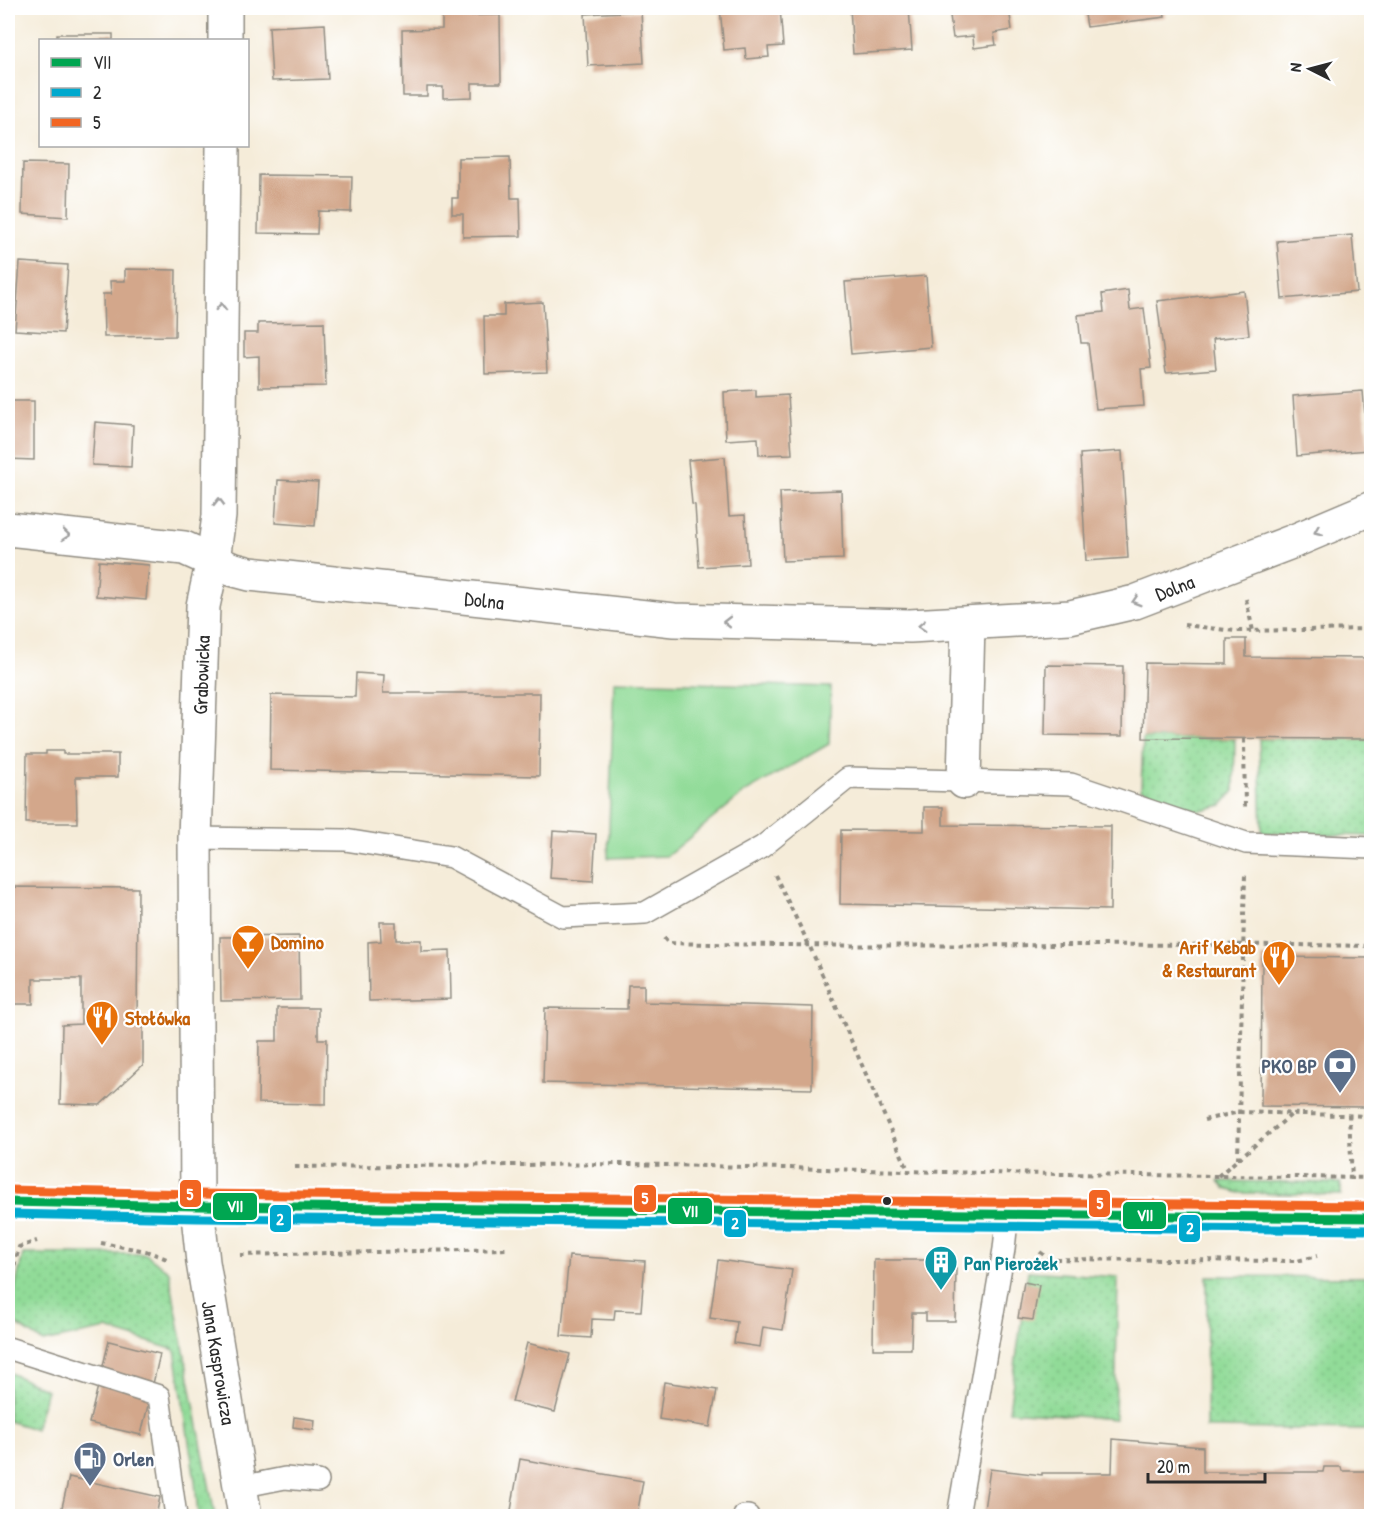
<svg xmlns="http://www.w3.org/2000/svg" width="1379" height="1524" font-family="'Patrick Hand',sans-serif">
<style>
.grass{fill:url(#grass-dots);stroke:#5e8362;stroke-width:1.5}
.park{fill:#91db98;stroke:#5e8362;stroke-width:1.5}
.building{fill:#d3a78b}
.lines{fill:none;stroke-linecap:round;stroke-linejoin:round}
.service-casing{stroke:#908c82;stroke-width:24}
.minor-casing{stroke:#908c82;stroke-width:36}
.tertiary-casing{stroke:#908c82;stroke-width:36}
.path{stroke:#908c82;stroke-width:4;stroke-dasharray:4.5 4.5;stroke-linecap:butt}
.service{stroke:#fff;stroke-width:21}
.minor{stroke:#fff;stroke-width:33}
.tertiary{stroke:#fff;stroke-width:33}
.bus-1-casing{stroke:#fff;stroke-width:14}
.bus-2-casing{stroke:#fff;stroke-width:14}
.bus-3-casing{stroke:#fff;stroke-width:14}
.bus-1{stroke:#00a651;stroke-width:9}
.bus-2{stroke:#00a9ce;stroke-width:9}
.bus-3{stroke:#f26522;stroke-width:9}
.oneway{stroke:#a0a0a0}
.bus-dot{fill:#2b2b2b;stroke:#fff;stroke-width:2}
.labels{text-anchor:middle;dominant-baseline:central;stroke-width:4.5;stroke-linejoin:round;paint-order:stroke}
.street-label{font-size:20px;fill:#2b2b2b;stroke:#fff}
.food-label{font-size:20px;font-weight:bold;fill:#c56008;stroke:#fff;text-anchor:start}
.service-label{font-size:20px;font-weight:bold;fill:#4e5e75;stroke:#fff;text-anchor:end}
.culture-label{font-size:20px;font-weight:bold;fill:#0d838f;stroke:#fff;text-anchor:start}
.line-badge{stroke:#fff;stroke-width:2}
.badge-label{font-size:16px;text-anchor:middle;font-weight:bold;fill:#fff}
</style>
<defs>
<pattern id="grass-dots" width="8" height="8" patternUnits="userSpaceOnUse" patternTransform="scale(1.5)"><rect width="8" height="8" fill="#91db98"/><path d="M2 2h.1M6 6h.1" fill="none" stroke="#7dbc83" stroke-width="1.8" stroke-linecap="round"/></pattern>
</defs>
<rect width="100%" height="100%" fill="#fff"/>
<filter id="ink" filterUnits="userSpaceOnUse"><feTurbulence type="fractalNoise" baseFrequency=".0167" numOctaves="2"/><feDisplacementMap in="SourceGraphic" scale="12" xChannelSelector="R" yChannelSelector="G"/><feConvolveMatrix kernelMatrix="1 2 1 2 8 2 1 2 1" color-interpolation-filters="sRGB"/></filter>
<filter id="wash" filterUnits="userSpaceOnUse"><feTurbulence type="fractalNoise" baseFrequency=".008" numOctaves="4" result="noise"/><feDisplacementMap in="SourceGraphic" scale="24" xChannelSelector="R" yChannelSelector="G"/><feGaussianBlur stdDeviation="1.35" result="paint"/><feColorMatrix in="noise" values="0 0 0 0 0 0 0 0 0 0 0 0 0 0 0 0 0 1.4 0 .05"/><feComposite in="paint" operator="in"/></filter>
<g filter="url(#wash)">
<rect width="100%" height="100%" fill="#f5ecd9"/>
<!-- grass -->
<g class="grass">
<path d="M1143,738L1235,739L1234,791L1222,805L1198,811L1141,789Z"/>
<path d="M1259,739H1371V836L1262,833Z"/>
<path d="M1219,1181L1341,1183V1195L1239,1193L1226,1189Z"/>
<path d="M23,1254H146L169,1272L215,1516H198L195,1481L175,1350L107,1329L43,1342L8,1319Z"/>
<path d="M1028,1271L1118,1277L1115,1419L1009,1411Z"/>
<path d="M1207,1276L1371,1277V1430L1206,1428Z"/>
<path d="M8,1372L47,1390L35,1429L8,1421Z"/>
</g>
<!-- park -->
<path class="park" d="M614,681L831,687L829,744L744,793L667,856L608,858Z"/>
<g id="blocks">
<!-- building -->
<g class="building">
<path d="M720,8H780L783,46L768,47L769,57L746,59L745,48L724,50Z"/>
<path d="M850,8H909L912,50L853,54Z"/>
<path d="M949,8H1009L1012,30L994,33L996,45L974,48L973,36L953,38Z"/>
<path d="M1084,8H1164L1165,17L1087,27Z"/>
<path d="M641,11L644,63L588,66L585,14Z"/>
<path d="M500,15L501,83H472V97L443,98V87H427V96H403L402,30L442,29V16Z"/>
<path d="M325,24L328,79L272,81L269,27Z"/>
<rect x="57" y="34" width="56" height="6"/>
<path d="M510,157L511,198H520L521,236L463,237V214H452V198H458V158Z"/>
<path d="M23,163L69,164L68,217L22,214Z"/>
<path d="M259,175L352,176L351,212L318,211L317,234L258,233Z"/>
<path d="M1352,235L1357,292L1282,299L1277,241Z"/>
<path d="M20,262L68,265L63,333L15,330Z"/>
<path d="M125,269L176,270L175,336L104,337L103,294H111L110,281H125Z"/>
<path d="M926,276L931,347L851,354L845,282Z"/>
<path d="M1128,290L1130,310L1144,308L1151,368L1141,369L1144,406L1096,409L1088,343H1081L1078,315L1104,312L1102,294Z"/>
<path d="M1244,291L1249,335L1213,339L1216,369L1166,373L1157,301Z"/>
<path d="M543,302L547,372L485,374L484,316H504V304Z"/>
<path d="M324,322L326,386L259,387V356L244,357V333H258V323Z"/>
<path d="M756,390V397L788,395L792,454L759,455L758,438L726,440L724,392Z"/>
<path d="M1363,391L1368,450L1297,456L1293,396Z"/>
<path d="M8,401H34V460L8,459Z"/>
<path d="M95,422L133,425L131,467L92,465Z"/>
<path d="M1122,451L1128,558L1086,561L1080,454Z"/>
<path d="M725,457L729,516L745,515L748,564L699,567L695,505L692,504L688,460Z"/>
<path d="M278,480L318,482L315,526L275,523Z"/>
<path d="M841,490L843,559L783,561L780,492Z"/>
<path d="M99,561L149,565L146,600L96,596Z"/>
<path d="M1227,639H1246V657L1372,658V739L1143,738L1145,663L1227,664Z"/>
<path d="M1046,665L1123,666L1122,736L1045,735Z"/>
<path d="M356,673L384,675L383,693H540L539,776L270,770L271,695L355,697Z"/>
<path d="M46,751H63V754H118V777H76L77,823H26L27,754H46Z"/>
<path d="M924,807H943V825L1111,826L1110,910L840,904L841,830L924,831Z"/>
<path d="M553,831L596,834L593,881L550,878Z"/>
<path d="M8,887L138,888L137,1026H143V1065L100,1105L60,1104L62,1025L81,1024V979H33V1004H8Z"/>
<path d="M380,922H396V940H421V951L450,950L451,999L369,1001L368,942L381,941Z"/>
<path d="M299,936L300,1000L221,1001L220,937Z"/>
<path d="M1262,957L1372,958V1107L1261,1106Z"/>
<path d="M628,985H644V1002L813,1007L812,1089L543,1083L545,1008L627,1009Z"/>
<path d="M277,1008H318V1039H327L326,1104L258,1103L259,1041H277Z"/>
<path d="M569,1256L645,1261L641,1311L615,1310L614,1320L592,1319L591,1338L561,1336Z"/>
<path d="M718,1260L792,1270L783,1330L763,1327L760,1347L734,1343L737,1322L710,1318Z"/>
<path d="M874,1260H926L927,1268H956L955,1321H926V1313H912L911,1349H873Z"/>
<path d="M1024,1282L1039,1285L1033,1320L1018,1318Z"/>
<path d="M109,1341L160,1354L141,1435L89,1423Z"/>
<path d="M527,1343L570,1354L555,1412L512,1402Z"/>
<path d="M664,1382L717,1390L710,1427L659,1419Z"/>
<path d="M294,1417L315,1420L314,1430L293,1427Z"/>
<path d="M1113,1439L1203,1447V1472H1323L1324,1467H1341L1342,1471H1372V1516H983L990,1469L1042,1475V1473H1112Z"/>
<path d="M520,1459L643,1481L637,1516H510Z"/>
<path d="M69,1477L160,1497L156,1516H60Z"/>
</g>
</g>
</g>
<g filter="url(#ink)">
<use href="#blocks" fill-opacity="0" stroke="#908c82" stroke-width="1.5"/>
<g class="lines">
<defs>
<g id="service">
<path d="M195,838L345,840L451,857L563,917L645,913L762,847L848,778L1071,784L1246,843L1372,848"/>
<path d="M8,1348L159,1396L176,1516"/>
<path d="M240,1487L285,1478L318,1481"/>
<path d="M744,1516H748"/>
<path d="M958,1516L1004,1249L1006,1230L1003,1215"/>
</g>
<g id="minor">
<path d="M225,40V8"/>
<path id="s1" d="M223,146L219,516L213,560L203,606L195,838L197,1206L203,1262L245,1516"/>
<path id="s2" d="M8,529L184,548L231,569L250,574L674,620L910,626L1070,617L1135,602L1294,541L1372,508"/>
<path d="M964,782L968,623"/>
</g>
<path id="tertiary" d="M8,1202L197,1206L1372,1218"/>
</defs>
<!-- service casing -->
<use href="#service" class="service-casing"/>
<!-- minor casing -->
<use href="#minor" class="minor-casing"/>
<!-- tertiary casing -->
<use href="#tertiary" class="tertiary-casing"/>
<!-- path -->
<g class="path">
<path d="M1246,599L1253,631"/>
<path d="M1184,625L1235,631L1372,629"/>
<path d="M1244,739L1245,810"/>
<path d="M775,875L810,947L909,1172"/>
<path d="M664,938L668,943C902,949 1137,942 1372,946"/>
<path d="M1349,1114L1352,1180"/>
<path d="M1204,1120L1239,1112L1372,1116"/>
<path d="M1238,1159L1245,874"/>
<path d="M295,1167L628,1164L983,1173L1372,1178"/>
<path d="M1218,1176L1292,1114"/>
<path d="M101,1243L146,1251L167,1259"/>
<path d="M1040,1252L1049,1259L1297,1261L1317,1256"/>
<path d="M240,1255L508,1249"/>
<path d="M8,1292L19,1247L37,1241"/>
</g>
<!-- service -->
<use href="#service" class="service"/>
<!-- minor -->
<use href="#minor" class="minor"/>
<!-- tertiary -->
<use href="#tertiary" class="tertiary"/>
<defs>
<path id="bus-1" d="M8,1202L197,1206L1372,1218"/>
<path id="bus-2" d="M8,1214L197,1218L1372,1230"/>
<path id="bus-3" d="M8,1190L197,1194L1372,1206"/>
</defs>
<!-- bus-1 casing -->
<use href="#bus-1" class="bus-1-casing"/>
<!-- bus-2 casing -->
<use href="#bus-2" class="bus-2-casing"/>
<!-- bus-3 casing -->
<use href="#bus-3" class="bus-3-casing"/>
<!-- bus-1 -->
<use href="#bus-1" class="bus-1"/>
<!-- bus-2 -->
<use href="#bus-2" class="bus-2"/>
<!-- bus-3 -->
<use href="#bus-3" class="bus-3"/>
</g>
<!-- one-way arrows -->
<defs><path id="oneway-chevron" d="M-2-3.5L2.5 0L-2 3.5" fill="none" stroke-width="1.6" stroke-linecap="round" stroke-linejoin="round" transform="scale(1.5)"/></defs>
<g class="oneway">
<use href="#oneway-chevron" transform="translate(221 307) rotate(-89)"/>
<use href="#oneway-chevron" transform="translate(219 502) rotate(-89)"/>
<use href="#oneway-chevron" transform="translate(1318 531) rotate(157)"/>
<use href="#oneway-chevron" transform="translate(66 535) rotate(6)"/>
<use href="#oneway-chevron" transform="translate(1136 601) rotate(163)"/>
<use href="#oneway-chevron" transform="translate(727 622) rotate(-179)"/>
<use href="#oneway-chevron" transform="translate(922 626) rotate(177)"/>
</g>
</g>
<!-- icons -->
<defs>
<symbol id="bar-pin" viewBox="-11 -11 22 30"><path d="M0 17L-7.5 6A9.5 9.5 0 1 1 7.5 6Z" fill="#e8710a" stroke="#fff"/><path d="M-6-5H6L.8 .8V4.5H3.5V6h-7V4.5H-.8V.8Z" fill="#fff"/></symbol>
<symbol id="restaurant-pin" viewBox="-11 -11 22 30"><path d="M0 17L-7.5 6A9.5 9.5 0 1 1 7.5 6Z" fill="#e8710a" stroke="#fff"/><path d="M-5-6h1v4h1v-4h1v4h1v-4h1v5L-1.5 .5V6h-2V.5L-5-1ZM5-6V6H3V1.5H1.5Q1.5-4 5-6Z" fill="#fff"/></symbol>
<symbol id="bank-pin" viewBox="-11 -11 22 30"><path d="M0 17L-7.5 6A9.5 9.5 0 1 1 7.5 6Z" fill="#5c6f8a" stroke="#fff"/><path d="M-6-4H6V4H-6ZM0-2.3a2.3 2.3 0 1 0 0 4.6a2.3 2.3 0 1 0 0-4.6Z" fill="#fff"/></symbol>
<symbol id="building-pin" viewBox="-11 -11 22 30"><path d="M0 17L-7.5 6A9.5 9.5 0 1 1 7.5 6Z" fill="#0f9aa8" stroke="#fff"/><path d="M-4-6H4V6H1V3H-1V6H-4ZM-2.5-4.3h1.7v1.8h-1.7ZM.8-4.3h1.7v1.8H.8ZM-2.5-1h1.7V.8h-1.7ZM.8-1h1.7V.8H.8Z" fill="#fff"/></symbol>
<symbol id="fuel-pin" viewBox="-11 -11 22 30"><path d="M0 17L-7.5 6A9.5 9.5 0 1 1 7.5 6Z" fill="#5c6f8a" stroke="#fff"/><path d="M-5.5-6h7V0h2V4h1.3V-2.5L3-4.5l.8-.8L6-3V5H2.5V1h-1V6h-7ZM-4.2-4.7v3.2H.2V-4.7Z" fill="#fff"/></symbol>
</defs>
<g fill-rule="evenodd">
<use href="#bar-pin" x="229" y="922" width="38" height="52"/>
<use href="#restaurant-pin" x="1260" y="938" width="38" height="52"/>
<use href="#restaurant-pin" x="83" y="998" width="38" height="52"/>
<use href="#bank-pin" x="1321" y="1046" width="38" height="52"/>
<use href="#building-pin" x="922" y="1243" width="38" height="52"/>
<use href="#fuel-pin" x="71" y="1439" width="38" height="52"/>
</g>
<!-- markers -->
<circle class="bus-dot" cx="887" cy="1201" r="5"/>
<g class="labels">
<!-- street labels -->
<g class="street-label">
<text stroke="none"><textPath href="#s2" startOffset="1180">Dolna</textPath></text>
<text stroke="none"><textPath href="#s2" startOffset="484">Dolna</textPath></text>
<text transform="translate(201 675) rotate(-88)">Grabowicka</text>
<text stroke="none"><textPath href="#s1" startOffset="1220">Jana Kasprowicza</textPath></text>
</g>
<!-- food labels -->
<g class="food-label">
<text x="271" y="941">Domino</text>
<text x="1256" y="946" text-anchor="end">Arif Kebab<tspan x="1256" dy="23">&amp; Restaurant</tspan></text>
<text x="125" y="1017">Stołówka</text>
</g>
<!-- service labels -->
<g class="service-label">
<text x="1317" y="1065">PKO BP</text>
<text x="113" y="1458" text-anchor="start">Orlen</text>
</g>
<!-- culture labels -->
<g class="culture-label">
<text x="964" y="1262">Pan Pierożek</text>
</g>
</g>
<g class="line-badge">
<rect x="179" y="1179" width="23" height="29" rx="6" fill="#f26522"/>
<rect x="633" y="1184" width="24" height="29" rx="6" fill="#f26522"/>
<rect x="1088" y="1189" width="23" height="29" rx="6" fill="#f26522"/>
<rect x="212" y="1192" width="46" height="29" rx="6" fill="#00a651"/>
<rect x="667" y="1197" width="46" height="28" rx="6" fill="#00a651"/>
<rect x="1122" y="1201" width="45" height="29" rx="6" fill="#00a651"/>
<rect x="269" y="1204" width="23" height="29" rx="6" fill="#00a9ce"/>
<rect x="723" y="1209" width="24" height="29" rx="6" fill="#00a9ce"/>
<rect x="1178" y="1214" width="23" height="29" rx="6" fill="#00a9ce"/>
</g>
<g class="badge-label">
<text x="190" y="1200">5</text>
<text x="645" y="1204">5</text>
<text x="1100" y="1209">5</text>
<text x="235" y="1212">VII</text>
<text x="690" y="1217">VII</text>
<text x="1145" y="1221">VII</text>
<text x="280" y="1225">2</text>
<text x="735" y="1229">2</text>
<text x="1190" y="1234">2</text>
</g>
<!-- margin -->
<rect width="1379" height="1524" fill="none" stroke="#fff" stroke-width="30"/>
<!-- legend -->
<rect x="39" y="39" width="210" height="108" fill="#ffffff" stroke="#aaaaaa" stroke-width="1.5"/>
<rect x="51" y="58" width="30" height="9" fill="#00a651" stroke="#aaaaaa" stroke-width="1.5"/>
<text x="93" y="69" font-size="18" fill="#2b2b2b">VII</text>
<rect x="51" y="88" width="30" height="9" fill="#00a9ce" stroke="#aaaaaa" stroke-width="1.5"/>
<text x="93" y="99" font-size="18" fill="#2b2b2b">2</text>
<rect x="51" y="118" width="30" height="9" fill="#f26522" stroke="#aaaaaa" stroke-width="1.5"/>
<text x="93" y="129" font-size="18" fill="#2b2b2b">5</text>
<!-- north arrow -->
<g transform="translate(1310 69) rotate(276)" stroke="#ffffff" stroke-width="4.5" paint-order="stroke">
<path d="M0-4.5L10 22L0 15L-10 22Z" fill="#2b2b2b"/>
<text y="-9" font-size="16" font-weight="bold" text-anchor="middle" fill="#2b2b2b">N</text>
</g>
<!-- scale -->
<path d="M1148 1473v9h117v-9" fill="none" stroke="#2b2b2b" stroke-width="3"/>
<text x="1157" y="1473" font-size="18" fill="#2b2b2b" stroke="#ffffff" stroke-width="4.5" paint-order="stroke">20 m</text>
</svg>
